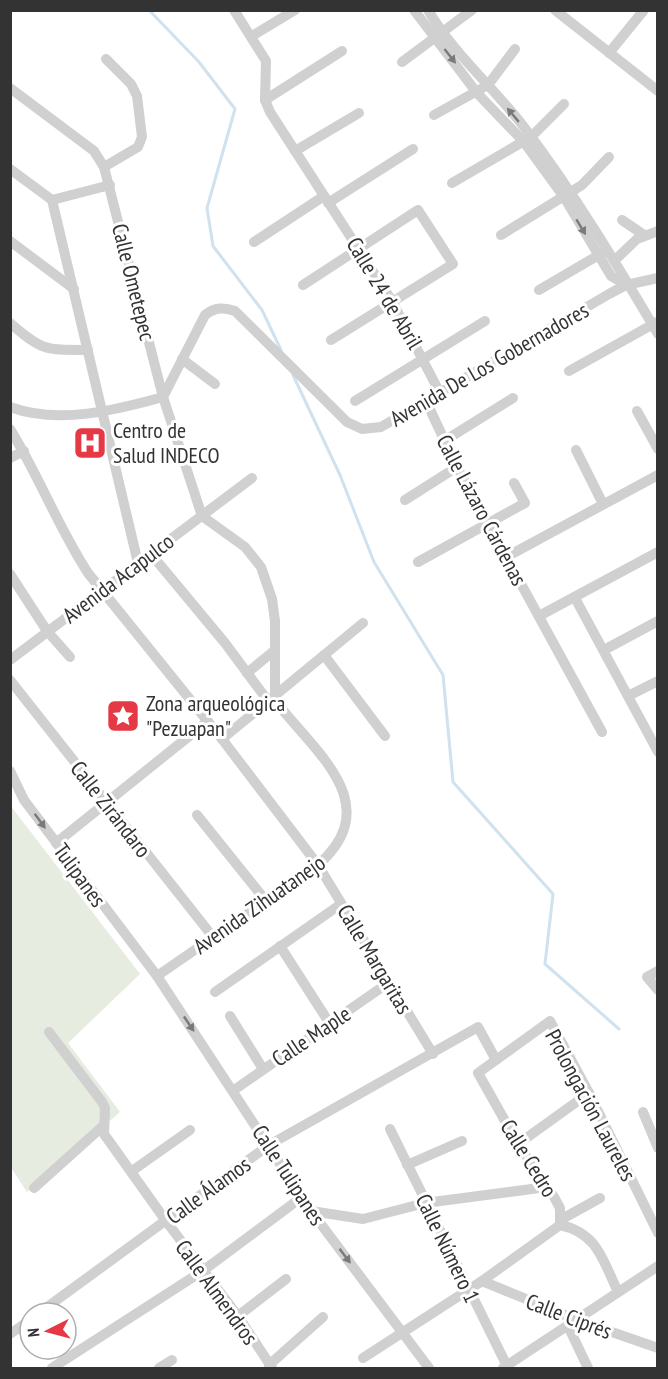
<svg xmlns="http://www.w3.org/2000/svg" width="668" height="1379" font-family="'PT Sans Narrow',sans-serif">
<style>
.green{fill:#e6ecdf}
.lines{fill:none;stroke-linecap:round;stroke-linejoin:round}
.stream{stroke:#cfe2ee;stroke-width:3}
.building{fill:#1a1a1a}
.minor{stroke:#d0d0d0;stroke-width:10}
.oneway{fill:#7a7a7a}
.labels{text-anchor:middle;dominant-baseline:central;stroke-width:6;stroke-linejoin:round;paint-order:stroke}
.street-label{font-size:22px;fill:#333;stroke:#fff}
.poi-label{font-size:22px;fill:#333;stroke:#fff;text-anchor:start}
</style>
<rect width="100%" height="100%" fill="#fff"/>
<!-- green -->
<path class="green" d="M10,805L140,974L68,1043L120,1112L27,1192L10,1166Z"/>
<g class="lines">
<!-- stream -->
<g class="stream">
<path d="M149,10L199,62L235,109L207,208L213,246L262,310L281,350"/>
<path d="M293,375L340,475L374,562L443,675L453,782L553,894L545,964L619,1029"/>
</g>
</g>
<!-- building -->
<path class="building" d="M98,427L104,453L81,458L76,432Z"/>
<g class="lines">
<!-- minor -->
<g class="minor">
<path d="M234,10L266,61L265,100L270,112L392,301L440,393"/>
<path d="M414,10L477,93L524,142L564,197L611,276L626,285"/>
<path d="M428,10C453,53 494,88 524,127C574,193 616,263 658,334"/>
<path d="M555,10L658,91"/>
<path d="M252,36L295,10"/>
<path d="M609,53L644,10"/>
<path d="M402,62L472,10"/>
<path d="M10,88L94,151L104,167L163,397L202,516L245,547L261,567L272,599L275,621V696L281,708C321,757 384,807 318,865L157,976"/>
<path d="M265,100L342,51"/>
<path d="M434,115L488,85L515,49"/>
<path d="M295,151L359,113"/>
<path d="M104,167L138,147L142,137L137,96L131,84L106,59"/>
<path d="M10,169L52,200L138,563"/>
<path d="M452,183L531,137L564,104"/>
<path d="M52,200L110,185"/>
<path d="M328,203L413,149"/>
<path d="M622,220L644,235"/>
<path d="M501,235L582,185L609,157"/>
<path d="M10,241L74,289"/>
<path d="M254,242L324,196"/>
<path d="M615,260L637,239L658,231"/>
<path d="M303,285L418,210L453,264L331,340"/>
<path d="M539,290L604,252"/>
<path d="M10,323C42,351 46,350 88,350"/>
<path d="M182,359L215,384"/>
<path d="M569,371L657,322"/>
<path d="M355,401L485,321"/>
<path d="M426,401L457,467L602,732"/>
<path d="M10,407C59,425 116,410 163,397L205,315C215,307 224,307 235,311L347,422L362,429L381,427L609,294L626,285L658,278"/>
<path d="M637,411L658,449"/>
<path d="M10,429C39,476 58,527 88,573L222,739L318,865L433,1054"/>
<path d="M444,441L513,398"/>
<path d="M576,450L603,504"/>
<path d="M10,458L24,451"/>
<path d="M405,500L457,467"/>
<path d="M151,554L225,643L268,701"/>
<path d="M506,557L658,475"/>
<path d="M418,562L525,503L514,483"/>
<path d="M10,574L47,631L70,657"/>
<path d="M575,598L658,752"/>
<path d="M539,616L658,552"/>
<path d="M604,650L658,621"/>
<path d="M324,655L385,736"/>
<path d="M10,660L252,478"/>
<path d="M247,673L275,650"/>
<path d="M10,680L213,937"/>
<path d="M628,696L658,681"/>
<path d="M222,739L363,623"/>
<path d="M10,771L24,800L157,976L311,1211L429,1368"/>
<path d="M197,815L266,901"/>
<path d="M56,843L208,721"/>
<path d="M280,946L330,1024"/>
<path d="M658,971L647,977L658,990"/>
<path d="M215,992L341,904"/>
<path d="M230,1016L263,1069"/>
<path d="M49,1032L102,1102L105,1108L104,1134L166,1221L238,1316L272,1368"/>
<path d="M234,1090L388,983"/>
<path d="M643,1112L658,1148"/>
<path d="M390,1129L507,1366"/>
<path d="M518,1144L589,1093"/>
<path d="M407,1165L462,1141"/>
<path d="M132,1171L190,1130"/>
<path d="M34,1188L103,1126"/>
<path d="M311,1211L363,1219L425,1203L547,1187"/>
<path d="M562,1219L600,1198"/>
<path d="M560,1225V1208L554,1197L518,1144L478,1073L550,1021L589,1093L658,1233"/>
<path d="M560,1225C598,1233 603,1261 618,1292"/>
<path d="M482,1281L577,1320L658,1348"/>
<path d="M39,1313L269,1145L478,1027L496,1060"/>
<path d="M238,1316L286,1279"/>
<path d="M568,1326L588,1368"/>
<path d="M10,1334L30,1320"/>
<path d="M363,1358L482,1281L560,1225"/>
<path d="M269,1365L323,1317"/>
<path d="M52,1368L204,1270L302,1197"/>
<path d="M159,1368L172,1360"/>
<path d="M503,1368L658,1266"/>
</g>
</g>
<!-- one-way arrows -->
<defs><path id="oneway-solid" d="M-6-.8H1V-3.2L6.5 0L1 3.2V.8H-6Z" transform="scale(1.5)"/></defs>
<g class="oneway">
<use href="#oneway-solid" transform="translate(450 56) rotate(52)"/>
<use href="#oneway-solid" transform="translate(513 115) rotate(-130)"/>
<use href="#oneway-solid" transform="translate(581 227) rotate(59)"/>
<use href="#oneway-solid" transform="translate(40 821) rotate(54)"/>
<use href="#oneway-solid" transform="translate(189 1024) rotate(56)"/>
<use href="#oneway-solid" transform="translate(345 1256) rotate(53)"/>
</g>
<!-- icons -->
<defs>
<symbol id="hospital-square" viewBox="-11 -11 22 22"><rect x="-9" y="-9" width="18" height="18" rx="4" fill="#e63946" stroke="#fff"/><path d="M-5-5h3v3.5h4V-5h3V5h-3V1.5h-4V5h-3Z" fill="#fff"/></symbol>
<symbol id="sight-square" viewBox="-11 -11 22 22"><rect x="-9" y="-9" width="18" height="18" rx="4" fill="#e63946" stroke="#fff"/><path d="M0-6L1.8-2.2L6-1.7L2.9 1.2L3.7 5.4L0 3.3L-3.7 5.4L-2.9 1.2L-6-1.7L-1.8-2.2Z" fill="#fff"/></symbol>
</defs>
<g fill-rule="evenodd">
<use href="#hospital-square" x="71" y="424" width="38" height="38"/>
<use href="#sight-square" x="104" y="697" width="38" height="38"/>
</g>
<g class="labels">
<!-- street labels -->
<g class="street-label">
<text transform="translate(134 282) rotate(76)">Calle Ometepec</text>
<text transform="translate(385 293) rotate(59)">Calle 24 de Abril</text>
<text transform="translate(489 364) rotate(-30)">Avenida De Los Gobernadores</text>
<text transform="translate(482 510) rotate(62)">Calle Lázaro Cárdenas</text>
<text transform="translate(118 578) rotate(-37)">Avenida Acapulco</text>
<text transform="translate(111 809) rotate(52)">Calle Zirándaro</text>
<text transform="translate(80 875) rotate(54)">Tulipanes</text>
<text transform="translate(259 904) rotate(-35)">Avenida Zihuatanejo</text>
<text transform="translate(375 959) rotate(59)">Calle Margaritas</text>
<text transform="translate(311 1036) rotate(-34)">Calle Maple</text>
<text transform="translate(591 1105) rotate(62)">Prolongación Laureles</text>
<text transform="translate(529 1158) rotate(58)">Calle Cedro</text>
<text transform="translate(289 1175) rotate(57)">Calle Tulipanes</text>
<text transform="translate(208 1190) rotate(-36)">Calle Álamos</text>
<text transform="translate(448 1248) rotate(64)">Calle Número 1</text>
<text transform="translate(217 1292) rotate(54)">Calle Almendros</text>
<text transform="translate(569 1316) rotate(21)">Calle Ciprés</text>
</g>
<!-- poi labels -->
<g class="poi-label">
<text x="113" y="430">Centro de<tspan x="113" dy="25">Salud INDECO</tspan></text>
<text x="146" y="703">Zona arqueológica<tspan x="146" dy="25">"Pezuapan"</tspan></text>
</g>
</g>
<!-- border -->
<rect width="668" height="1379" fill="none" stroke="#333333" stroke-width="24"/>
<!-- north arrow -->
<g transform="translate(48 1331) rotate(264)"><circle r="28" fill="#ffffff" stroke="#adadad" stroke-width="1.5"/>
<path d="M0-4.5L10 22L0 15L-10 22Z" fill="#e63946"/>
<text y="-9" font-size="16" font-weight="bold" text-anchor="middle" fill="#333333">N</text>
</g>
</svg>
